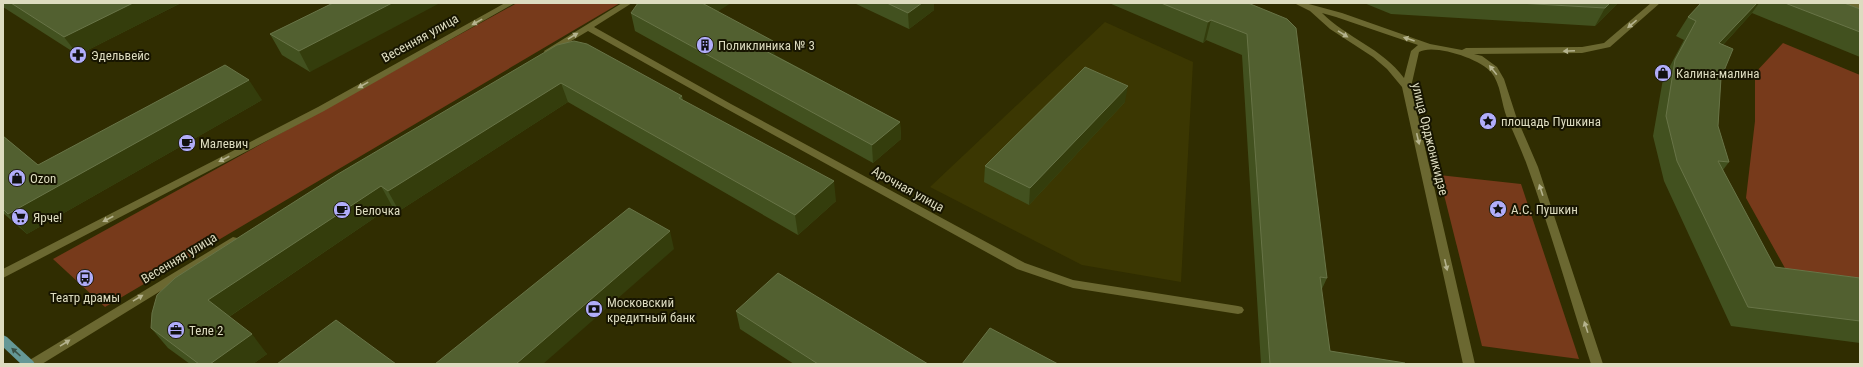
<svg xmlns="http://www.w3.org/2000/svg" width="1863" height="367" font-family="'Roboto Condensed',sans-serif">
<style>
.built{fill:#3b3702}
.green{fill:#773a1b}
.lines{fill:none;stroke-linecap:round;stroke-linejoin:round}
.minor{fill:#6b6831;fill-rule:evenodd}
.primary{fill:#659896;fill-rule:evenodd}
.wall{fill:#42511f}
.shaded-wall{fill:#343d0c}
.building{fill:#526030;stroke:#687447}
.oneway{fill:#b5b38e}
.oneway2{fill:#3a5044}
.labels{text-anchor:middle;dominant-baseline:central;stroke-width:4;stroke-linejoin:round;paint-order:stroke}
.street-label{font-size:13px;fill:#dddcc0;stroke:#171501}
.poi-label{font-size:13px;fill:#dddcc0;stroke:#171501;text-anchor:start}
</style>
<rect width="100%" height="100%" fill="#302d01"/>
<!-- built -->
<path class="built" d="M1105,22L1193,62L1181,282L1082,265L930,187Z"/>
<!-- green -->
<g class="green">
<path d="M517,3H620L105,307L53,259Z"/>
<path d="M1783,43L1860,75V279L1786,270L1746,198L1755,121V73Z"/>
<path d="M1439,175L1521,184L1579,359L1482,346Z"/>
</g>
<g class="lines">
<!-- minor -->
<g class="minor">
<path d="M505,3H515L324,111L3,278V269L318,107Z"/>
<path d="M622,3H632L594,27L731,104L1025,263L1073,280L1238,306L1242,307L1244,310L1242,313L1238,314L1073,288L1017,269L725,108L588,31L551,53H545L544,51Z"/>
<path d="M1294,3H1305L1342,13L1430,44L1462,50L1466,48L1582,47L1604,43L1651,3H1660L1610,47L1582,53L1474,54L1482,56L1497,67L1504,79L1516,116L1538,167L1603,364H1591C1570,299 1551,232 1528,168C1522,151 1514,134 1507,118C1501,103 1501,84 1491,72C1481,59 1433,43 1419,52L1411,87L1475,364H1463L1402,87L1387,69L1373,57L1330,29L1310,11ZM1322,13L1336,17L1418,45L1411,51L1404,78C1382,48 1347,38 1322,13Z"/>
<path d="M1846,3L1860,4V9L1847,5Z"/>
<path d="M233,237L237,238L238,241L237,244L42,364H26L28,361Z"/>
</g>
<!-- primary -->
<path class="primary" d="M3,335L7,337L33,361L35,364H21L3,347Z"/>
</g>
<!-- wall -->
<g class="wall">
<path d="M3,3H181L78,55L3,7Z"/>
<path d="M333,3L310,72L282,55L270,34Z"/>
<path d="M854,3H934V10L909,29Z"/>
<path d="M1109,3H1248L1327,278L1321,291L1330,351L1406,364H1261L1242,55L1206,40L1203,43Z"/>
<path d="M1364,3H1618L1595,26L1391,14Z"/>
<path d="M1701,3H1844L1860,9V57L1752,13L1723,45L1718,126L1729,162L1723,170L1775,267L1860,278V343L1731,326L1664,181L1653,136L1663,79L1684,40L1676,36L1688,17Z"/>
<path d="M718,12L775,55L900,122L901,139L873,163L635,31L631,13Z"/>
<path d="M557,45L682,96L683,100L836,201L798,235L568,102L399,211L392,206L229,317L267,354L253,364H190L168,348L151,328Z"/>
<path d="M262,100L27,234L3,213V136L38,165Z"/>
<path d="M1125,102L1029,205L984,182L985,166Z"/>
<path d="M736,311L928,364H794L740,329Z"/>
</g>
<!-- shaded-wall -->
<g class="shaded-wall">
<path d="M133,3H181L78,55L64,37Z"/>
<path d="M392,3H440L310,72L299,51Z"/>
<path d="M702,3H731L705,20Z"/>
<path d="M922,3H934V10L909,29L908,13Z"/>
<path d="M1610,3H1618L1595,26L1605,8Z"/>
<path d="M1757,3H1759L1752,13L1707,62L1719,43Z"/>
<path d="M1211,20L1206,40L1203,43L1208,22Z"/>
<path d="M773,41L775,59L762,49Z"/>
<path d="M249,80L262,100L27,234L8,214Z"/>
<path d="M561,83L568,102L399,211L388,191Z"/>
<path d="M1128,86L1125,102L1029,205L1030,188Z"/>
<path d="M900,122L901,139L873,163L872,145Z"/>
<path d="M834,181L836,201L798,235L795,215Z"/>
<path d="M381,186L392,206L224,320L208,300Z"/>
<path d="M670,231L674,249L543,364H516Z"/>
<path d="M252,334L267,354L253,364H210Z"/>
</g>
<!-- building -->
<g class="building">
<path d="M11,3H133L64,37Z"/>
<path d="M333,3H392L299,51L270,34Z"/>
<path d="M638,3H702L773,41L762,49L900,122L872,145L631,13Z"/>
<path d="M887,3H922L908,13Z"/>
<path d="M1161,3H1248L1287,19L1296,28L1327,278L1320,277L1330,351L1405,363L1406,364H1270L1247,34L1211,20L1208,22Z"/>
<path d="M1518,3H1610L1605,8Z"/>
<path d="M1701,3H1757L1719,43L1733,49L1721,78L1718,126L1729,162L1718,161L1775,267L1860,278V321L1748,307L1677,161L1666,116L1675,60L1696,21L1688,17Z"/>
<path d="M1785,3H1844L1860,9V32Z"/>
<path d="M574,41L587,44L682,96L679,98L834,181L795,215L561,83L388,191L381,186L208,300L252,334L210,364H199L151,328L152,313L157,295L175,278L338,174L557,45Z"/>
<path d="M225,65L249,80L8,214L3,209V136L38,165Z"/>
<path d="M1085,67L1128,86L1030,188L985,166Z"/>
<path d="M629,208L670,231L516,364H435Z"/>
<path d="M778,273L928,364H818L736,311Z"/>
<path d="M336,320L396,364H277Z"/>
<path d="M990,328L1058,364H962Z"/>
</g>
<!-- one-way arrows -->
<defs><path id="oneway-solid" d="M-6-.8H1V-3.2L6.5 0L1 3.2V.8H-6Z"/></defs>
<g class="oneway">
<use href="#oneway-solid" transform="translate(477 22) rotate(151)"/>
<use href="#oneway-solid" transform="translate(1632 24) rotate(140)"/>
<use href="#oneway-solid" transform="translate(1343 34) rotate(32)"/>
<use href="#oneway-solid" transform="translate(573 36) rotate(-31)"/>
<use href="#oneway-solid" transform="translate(1409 39) rotate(-161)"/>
<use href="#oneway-solid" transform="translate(1569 51) rotate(177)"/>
<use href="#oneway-solid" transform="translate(1493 70) rotate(-129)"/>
<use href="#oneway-solid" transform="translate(363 85) rotate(151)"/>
<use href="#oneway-solid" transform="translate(1418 139) rotate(77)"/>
<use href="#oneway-solid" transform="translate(224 159) rotate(153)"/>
<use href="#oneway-solid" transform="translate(1541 190) rotate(-108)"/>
<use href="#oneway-solid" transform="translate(108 219) rotate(153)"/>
<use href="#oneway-solid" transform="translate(1446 265) rotate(77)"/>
<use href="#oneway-solid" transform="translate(138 298) rotate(-31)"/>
<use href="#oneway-solid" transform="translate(1586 327) rotate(-108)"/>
<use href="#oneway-solid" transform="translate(65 343) rotate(-32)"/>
</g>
<use class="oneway2" href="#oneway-solid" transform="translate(16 352) rotate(-138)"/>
<!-- icons -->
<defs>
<symbol id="building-disc" viewBox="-11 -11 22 22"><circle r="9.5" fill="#b1adfa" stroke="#171501"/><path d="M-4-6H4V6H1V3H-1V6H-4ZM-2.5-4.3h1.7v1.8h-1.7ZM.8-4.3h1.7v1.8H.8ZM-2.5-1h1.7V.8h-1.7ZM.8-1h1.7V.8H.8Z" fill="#111"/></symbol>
<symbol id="pharmacy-disc" viewBox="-11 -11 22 22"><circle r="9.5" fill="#b1adfa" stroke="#171501"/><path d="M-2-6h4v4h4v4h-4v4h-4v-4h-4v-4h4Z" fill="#111"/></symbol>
<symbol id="shop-disc" viewBox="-11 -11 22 22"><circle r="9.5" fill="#b1adfa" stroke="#171501"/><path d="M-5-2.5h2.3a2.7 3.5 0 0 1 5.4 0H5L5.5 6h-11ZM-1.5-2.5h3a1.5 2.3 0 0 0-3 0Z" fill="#111"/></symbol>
<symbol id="sight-disc" viewBox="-11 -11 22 22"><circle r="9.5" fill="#b1adfa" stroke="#171501"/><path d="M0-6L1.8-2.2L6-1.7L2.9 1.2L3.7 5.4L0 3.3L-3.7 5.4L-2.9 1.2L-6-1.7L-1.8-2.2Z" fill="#111"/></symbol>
<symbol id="cafe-disc" viewBox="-11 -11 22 22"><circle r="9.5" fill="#b1adfa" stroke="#171501"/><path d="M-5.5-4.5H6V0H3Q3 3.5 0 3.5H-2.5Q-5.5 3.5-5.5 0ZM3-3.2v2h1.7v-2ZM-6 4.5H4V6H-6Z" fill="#111"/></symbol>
<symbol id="supermarket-disc" viewBox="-11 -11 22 22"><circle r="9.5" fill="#b1adfa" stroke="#171501"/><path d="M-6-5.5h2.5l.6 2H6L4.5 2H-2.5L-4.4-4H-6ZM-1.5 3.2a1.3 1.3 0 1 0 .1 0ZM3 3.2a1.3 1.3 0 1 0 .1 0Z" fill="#111"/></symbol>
<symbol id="bus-disc" viewBox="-11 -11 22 22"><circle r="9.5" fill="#b1adfa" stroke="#171501"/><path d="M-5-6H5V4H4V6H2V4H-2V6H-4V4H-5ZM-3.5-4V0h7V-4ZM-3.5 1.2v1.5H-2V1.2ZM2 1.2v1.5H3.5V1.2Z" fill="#111"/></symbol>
<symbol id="bank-disc" viewBox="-11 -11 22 22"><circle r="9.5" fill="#b1adfa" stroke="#171501"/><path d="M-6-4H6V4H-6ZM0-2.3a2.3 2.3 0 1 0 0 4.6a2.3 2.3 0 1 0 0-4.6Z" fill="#111"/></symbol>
<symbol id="office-disc" viewBox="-11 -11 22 22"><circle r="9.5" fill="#b1adfa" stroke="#171501"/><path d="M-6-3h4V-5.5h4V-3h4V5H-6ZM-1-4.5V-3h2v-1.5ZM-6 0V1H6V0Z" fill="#111"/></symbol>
</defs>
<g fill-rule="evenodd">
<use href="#building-disc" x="695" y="35" width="20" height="20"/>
<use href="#pharmacy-disc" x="68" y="45" width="20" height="20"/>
<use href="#shop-disc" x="1653" y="63" width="20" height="20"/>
<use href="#sight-disc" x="1478" y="111" width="20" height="20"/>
<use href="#cafe-disc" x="177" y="133" width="20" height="20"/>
<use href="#shop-disc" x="7" y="168" width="20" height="20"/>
<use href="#sight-disc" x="1488" y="199" width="20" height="20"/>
<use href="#cafe-disc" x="332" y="200" width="20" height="20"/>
<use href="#supermarket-disc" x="10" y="207" width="20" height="20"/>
<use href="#bus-disc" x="75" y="268" width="20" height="20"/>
<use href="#bank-disc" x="584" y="299" width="20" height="20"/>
<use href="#office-disc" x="166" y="320" width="20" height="20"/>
</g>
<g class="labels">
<!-- street labels -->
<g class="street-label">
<text transform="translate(420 38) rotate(-29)">Весенняя улица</text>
<text transform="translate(1430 139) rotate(76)">улица Орджоникидзе</text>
<text transform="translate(908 189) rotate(29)">Арочная улица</text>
<text transform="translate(179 258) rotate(-31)">Весенняя улица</text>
</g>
<!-- poi labels -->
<g class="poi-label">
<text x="718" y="45">Поликлиника № 3</text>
<text x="91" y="55">Эдельвейс</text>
<text x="1676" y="73">Калина-малина</text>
<text x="1501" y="121">площадь Пушкина</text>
<text x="200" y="143">Малевич</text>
<text x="30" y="178">Ozon</text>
<text x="1511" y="209">А.С. Пушкин</text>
<text x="355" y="210">Белочка</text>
<text x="33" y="217">Ярче!</text>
<text x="85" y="297" text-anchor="middle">Театр драмы</text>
<text x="607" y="302">Московский<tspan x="607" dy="15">кредитный банк</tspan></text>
<text x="189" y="330">Теле 2</text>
</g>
</g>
<!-- border -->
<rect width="1863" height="367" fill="none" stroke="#dddcc0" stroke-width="8"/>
</svg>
